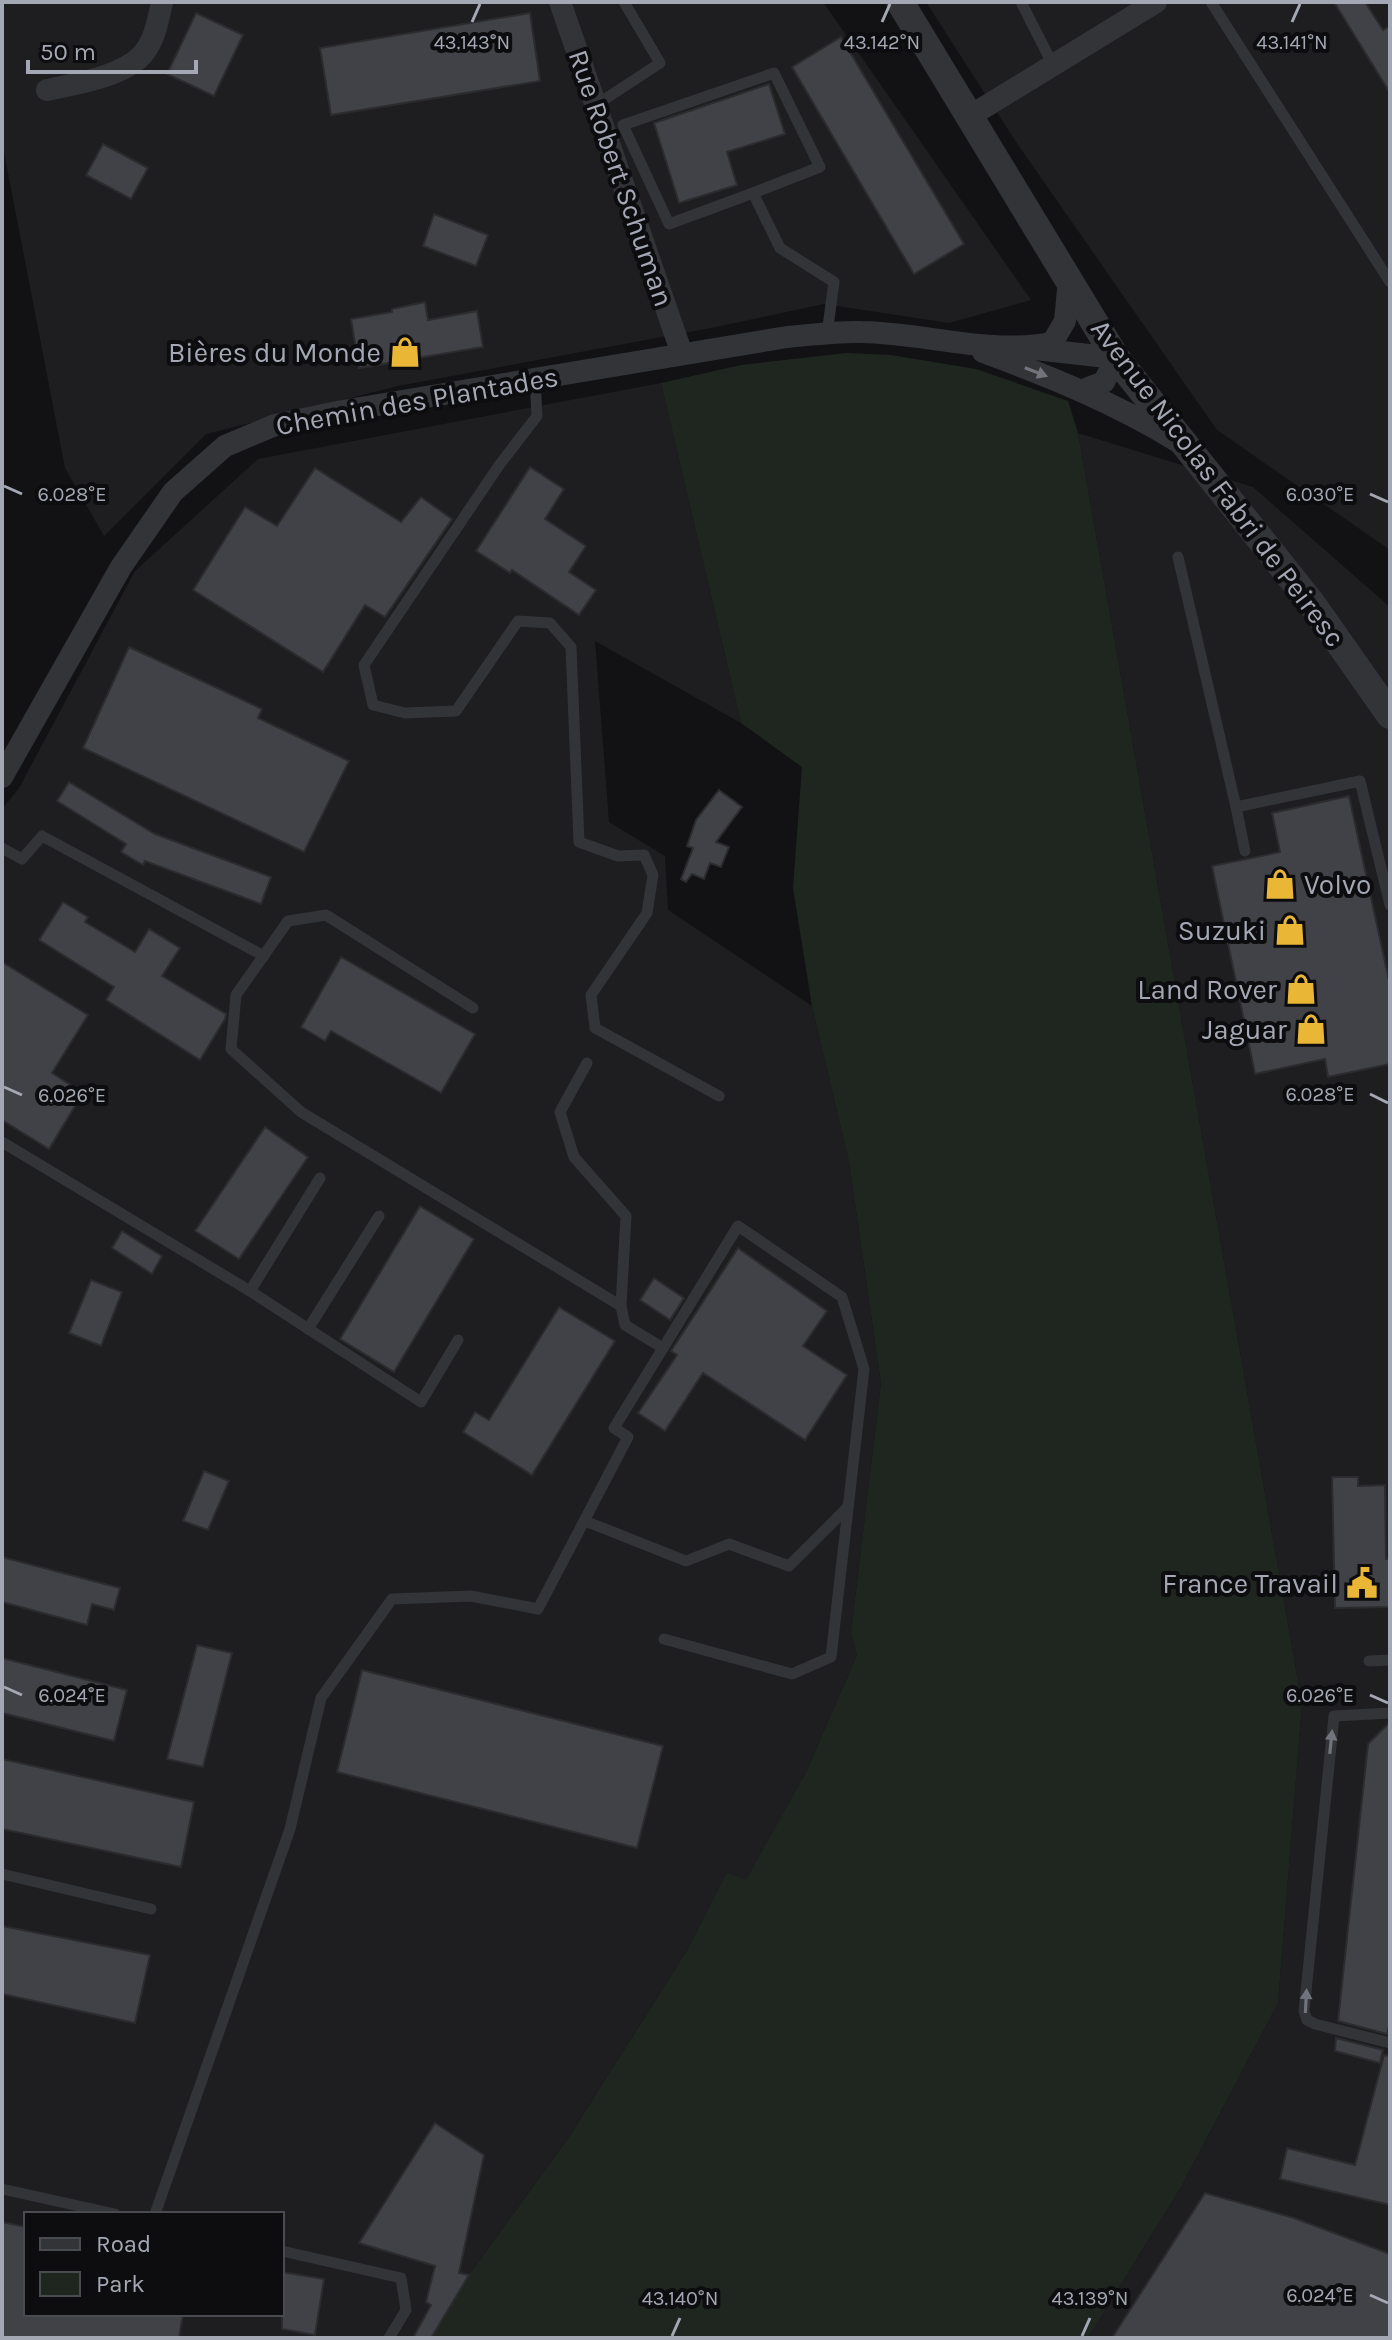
<svg xmlns="http://www.w3.org/2000/svg" width="1392" height="2340" font-family="Karla,sans-serif">
<style>
.built{fill:#1e1e20;fill-rule:evenodd}
.green{fill:#1f2620}
.building{fill:#414247;stroke:#2c2c2f;stroke-width:2}
.lines{fill:none;stroke-linecap:round;stroke-linejoin:round}
.service{stroke:#333438;stroke-width:11}
.minor{stroke:#333438;stroke-width:22}
.tertiary{stroke:#333438;stroke-width:28}
.oneway{fill:#71747c}
.ticks{fill:none;stroke:#a4a8b4;stroke-width:3}
.labels{text-anchor:middle;dominant-baseline:central;stroke-width:8;stroke-linejoin:round;paint-order:stroke}
.street-label{font-size:28px;fill:#a4a8b4;stroke:#0d0d0f}
.poi-label{font-size:28px;fill:#a4a8b4;stroke:#0d0d0f;text-anchor:end}
.ticks-label{font-size:20px;text-anchor:middle;fill:#a4a8b4;stroke:#0d0d0f;stroke-width:8;stroke-linejoin:round;paint-order:stroke}
</style>
<rect width="100%" height="100%" fill="#121214"/>
<!-- built -->
<g class="built">
<path d="M2,2H823L1031,300L949,323L824,304L716,327L398,386L206,434L104,536L65,468L2,142Z"/>
<path d="M926,2H1390V550L1217,430L1016,142Z"/>
<path d="M661,383L741,723L595,641L609,822L665,856L668,910L812,1006L849,1162L881,1383L851,1632L857,1655L806,1772L746,1881L727,1874L686,1952L569,2137L469,2275L431,2338H2V809L19,788L135,571L258,459ZM26,2214H282V2314H26Z"/>
<path d="M1078,433L1253,487L1390,607V2338H1088L1181,2187L1278,2003L1302,1704Z"/>
</g>
<!-- green -->
<path class="green" d="M847,353L891,355L976,369L1068,401L1078,433L1302,1704L1278,2003L1181,2187L1088,2338H431L469,2275L569,2137L686,1952L727,1873L746,1880L806,1772L857,1655L851,1632L881,1383L849,1162L812,1006L793,888L802,767L741,723L661,383L741,365Z"/>
<!-- building -->
<g class="building">
<path d="M1334,2H1365L1383,30L1390,26V93Z"/>
<path d="M196,13L243,35L214,96L167,74Z"/>
<path d="M530,13L540,81L331,115L320,48Z"/>
<path d="M841,37L964,244L914,274L792,67Z"/>
<path d="M769,84L785,134L727,152L737,185L679,203L654,123Z"/>
<path d="M103,144L148,168L131,199L86,175Z"/>
<path d="M434,214L488,235L476,266L423,246Z"/>
<path d="M425,302L428,320L477,311L483,347L359,368L351,319L392,312V309Z"/>
<path d="M530,467L564,489L545,519L586,546L569,572L596,590L579,615L512,570L510,573L476,551Z"/>
<path d="M315,468L401,522L421,497L452,519L385,617L365,605L323,672L193,590L245,507L277,526Z"/>
<path d="M129,647L262,709L258,718L349,761L304,852L83,748Z"/>
<path d="M69,782L155,834L271,877L261,904L145,861L143,865L121,852L126,844L57,801Z"/>
<path d="M719,790L742,807L716,842L729,847L721,867L710,863L704,879L692,874L686,882L681,879L693,848L687,846L696,820Z"/>
<path d="M1349,796L1390,985V1064L1328,1077L1325,1059L1255,1074L1212,866L1280,852L1272,813Z"/>
<path d="M63,902L88,917L85,922L135,952L149,929L180,948L162,976L226,1014L225,1019L200,1060L106,1000L114,987L39,940Z"/>
<path d="M341,957L475,1034L441,1093L331,1031L325,1041L301,1027Z"/>
<path d="M2,962L88,1015L52,1073L83,1093L49,1149L2,1120Z"/>
<path d="M265,1127L308,1157L239,1259L195,1231Z"/>
<path d="M420,1206L474,1239L394,1372L340,1339Z"/>
<path d="M122,1231L162,1256L152,1274L112,1248Z"/>
<path d="M738,1248L827,1311L803,1346L847,1375L805,1440L703,1373L665,1431L638,1413L677,1355L671,1351Z"/>
<path d="M654,1278L684,1298L670,1320L640,1300Z"/>
<path d="M91,1280L122,1292L101,1346L69,1333Z"/>
<path d="M559,1307L615,1341L532,1475L463,1432L475,1412L489,1420Z"/>
<path d="M204,1471L229,1481L208,1530L183,1521Z"/>
<path d="M1332,1477H1358V1486L1385,1485L1386,1559H1390V1607L1335,1608Z"/>
<path d="M2,1557L120,1588L114,1610L92,1604L87,1625L2,1602Z"/>
<path d="M197,1645L232,1653L203,1767L167,1759Z"/>
<path d="M2,1658L127,1690L114,1741L2,1713Z"/>
<path d="M362,1670L663,1746L637,1848L337,1772Z"/>
<path d="M1390,1722V2022L1387,2034L1338,2021L1368,1744Z"/>
<path d="M2,1759L194,1802L181,1867L2,1829Z"/>
<path d="M2,1926L150,1955L135,2023L2,1994Z"/>
<path d="M1336,2038L1383,2050L1380,2063L1335,2051Z"/>
<path d="M1384,2055L1390,2056V2205L1280,2179L1287,2148L1355,2165Z"/>
<path d="M435,2123L484,2155L459,2273L469,2275L431,2338H413L431,2305L426,2302L435,2266L359,2243Z"/>
<path d="M1205,2193L1294,2218L1390,2254V2338H1112Z"/>
<path d="M2,2222L26,2227V2314H183L179,2338H2Z"/>
<path d="M282,2272L324,2279L315,2335L282,2329Z"/>
</g>
<g class="lines">
<!-- service -->
<g class="service">
<path d="M1021,2L1053,65"/>
<path d="M1211,2L1390,282"/>
<path d="M596,105L660,63L624,2"/>
<path d="M753,193L669,224L623,125L774,73L820,167L753,193L780,248L834,282L827,334"/>
<path d="M535,379L537,416L500,464L364,665L373,705L405,713L456,711L518,621L550,623L571,647L579,842L618,856L644,855L653,875L647,913L591,995L595,1028L719,1096"/>
<path d="M1178,557L1236,807L1360,781L1390,905"/>
<path d="M1236,807L1245,851"/>
<path d="M2,848L22,859L42,836L264,956"/>
<path d="M473,1008L326,915L288,921L236,995L231,1049L301,1112L621,1306"/>
<path d="M587,1063L560,1112L574,1157L626,1216L621,1306L625,1325L663,1348"/>
<path d="M2,1142L250,1291L320,1178"/>
<path d="M250,1291L421,1402L458,1340"/>
<path d="M308,1329L379,1216"/>
<path d="M585,1521L686,1561L729,1544L789,1566L848,1507"/>
<path d="M1369,1661L1390,1660"/>
<path d="M1390,1713L1334,1716L1304,2011L1307,2020L1315,2024L1390,2043"/>
<path d="M2,1874L151,1909"/>
<path d="M2,2189L115,2214"/>
<path d="M155,2214L290,1829L321,1698L392,1599L471,1596L538,1609L628,1437L614,1428L738,1226L842,1297L864,1369L831,1657L792,1674L664,1639"/>
<path d="M282,2251L401,2278L406,2310L389,2338"/>
</g>
<!-- minor -->
<g class="minor">
<path d="M560,2L682,354"/>
<path d="M47,90C74,84 122,77 142,55C155,41 158,20 162,2"/>
<path d="M970,116L1156,2"/>
<path d="M1035,349L1116,358L1104,382L1083,390"/>
<path d="M983,352C1051,377 1115,403 1177,441"/>
<path d="M2,777L121,567L173,492L225,446L275,425L342,411L787,337C812,335 837,331 861,332C926,333 988,355 1052,343L1065,321L1069,279"/>
</g>
<!-- tertiary -->
<path class="tertiary" d="M900,2L1116,358L1312,604L1390,715"/>
</g>
<!-- one-way arrows -->
<defs><path id="oneway-solid" d="M-6-.8H1V-3.2L6.5 0L1 3.2V.8H-6Z" transform="scale(2)"/></defs>
<g class="oneway">
<use href="#oneway-solid" transform="translate(1036 372) rotate(21)"/>
<use href="#oneway-solid" transform="translate(1331 1742) rotate(-84)"/>
<use href="#oneway-solid" transform="translate(1306 2001) rotate(-87)"/>
</g>
<!-- ticks -->
<path class="ticks" d="M472,22L480,4M882,22L890,4M1292,22L1300,4M4,486L22,494M1370,494L1388,502M4,1087L22,1095M1370,1094L1388,1103M4,1687L22,1695M1370,1695L1388,1703M1370,2295L1388,2303M672,2336L680,2318M1082,2336L1090,2318"/>
<!-- icons -->
<defs>
<symbol id="shop-bare" viewBox="-9 -9 18 18"><path d="M-5-2.5h2.3a2.7 3.5 0 0 1 5.4 0H5L5.5 6h-11ZM-1.5-2.5h3a1.5 2.3 0 0 0-3 0Z" fill="#e9b735" stroke="#0d0d0f" stroke-width="2.5" paint-order="stroke"/></symbol>
<symbol id="civic-bare" viewBox="-9 -9 18 18"><path d="M-.6-6.5H3V-4.5H.6V-3L4-1V1h2V6H-6V1h2V-1L-.6-3ZM-1.2 2.5V6h2.4V2.5Z" fill="#e9b735" stroke="#0d0d0f" stroke-width="2.5" paint-order="stroke"/></symbol>
</defs>
<g fill-rule="evenodd">
<use href="#shop-bare" x="383" y="330" width="44" height="44"/>
<use href="#shop-bare" x="1258" y="862" width="44" height="44"/>
<use href="#shop-bare" x="1268" y="908" width="44" height="44"/>
<use href="#shop-bare" x="1279" y="967" width="44" height="44"/>
<use href="#shop-bare" x="1289" y="1007" width="44" height="44"/>
<use href="#civic-bare" x="1340" y="1561" width="44" height="44"/>
</g>
<g class="labels">
<!-- street labels -->
<g class="street-label">
<text transform="translate(621 178) rotate(71)">Rue Robert Schuman</text>
<text transform="translate(417 401) rotate(-10)">Chemin des Plantades</text>
<text transform="translate(1218 483) rotate(53)">Avenue Nicolas Fabri de Peiresc</text>
</g>
<!-- poi labels -->
<g class="poi-label">
<text x="381" y="352">Bières du Monde</text>
<text x="1304" y="884" text-anchor="start">Volvo</text>
<text x="1266" y="930">Suzuki</text>
<text x="1277" y="989">Land Rover</text>
<text x="1287" y="1029">Jaguar</text>
<text x="1338" y="1583">France Travail</text>
</g>
</g>
<g class="ticks-label">
<text x="472" y="49">43.143°N</text>
<text x="882" y="49">43.142°N</text>
<text x="1292" y="49">43.141°N</text>
<text x="1320" y="501">6.030°E</text>
<text x="72" y="501">6.028°E</text>
<text x="1320" y="1101">6.028°E</text>
<text x="72" y="1102">6.026°E</text>
<text x="1320" y="1702">6.026°E</text>
<text x="72" y="1702">6.024°E</text>
<text x="1320" y="2302">6.024°E</text>
<text x="680" y="2305">43.140°N</text>
<text x="1090" y="2305">43.139°N</text>
</g>
<!-- border -->
<rect width="1392" height="2340" fill="none" stroke="#a4a8b4" stroke-width="8"/>
<!-- legend -->
<rect x="24" y="2212" width="260" height="104" fill="#0d0d0f" stroke="#494b51" stroke-width="2"/>
<rect x="40" y="2238" width="40" height="12" fill="#333438" stroke="#494b51" stroke-width="2"/>
<text x="96" y="2252" font-size="24" fill="#a4a8b4">Road</text>
<rect x="40" y="2272" width="40" height="24" fill="#1f2620" stroke="#494b51" stroke-width="2"/>
<text x="96" y="2292" font-size="24" fill="#a4a8b4">Park</text>
<!-- scale -->
<path d="M28 60v12h168v-12" fill="none" stroke="#a4a8b4" stroke-width="4"/>
<text x="40" y="60" font-size="24" fill="#a4a8b4" stroke="#0d0d0f" stroke-width="6" paint-order="stroke">50 m</text>
</svg>
